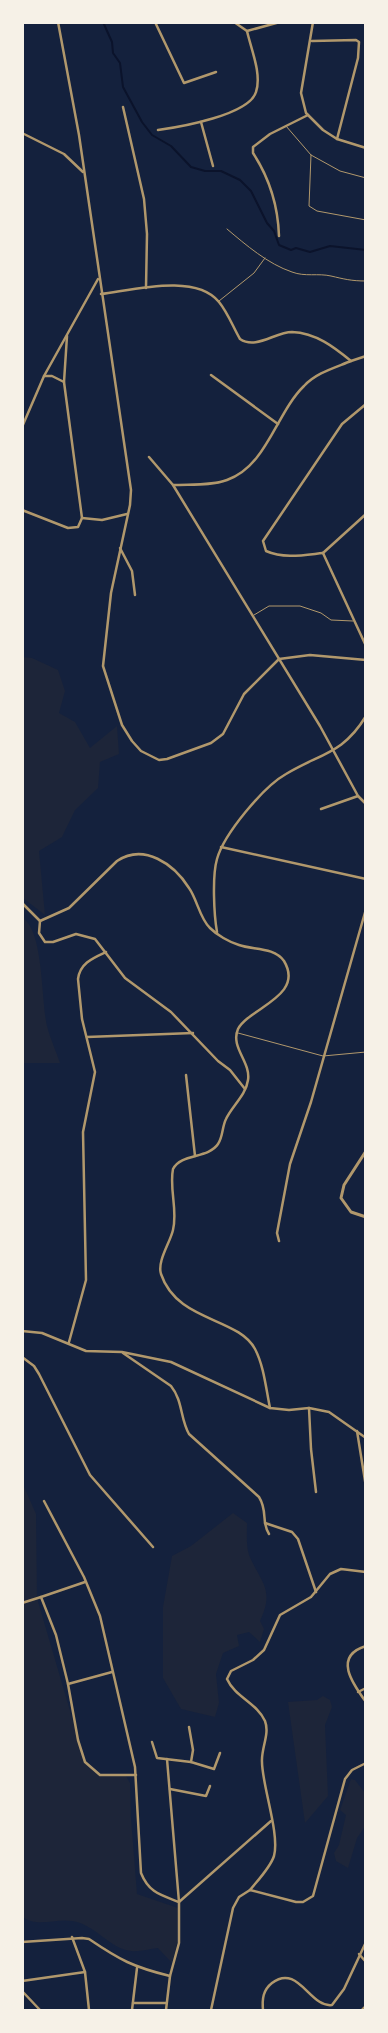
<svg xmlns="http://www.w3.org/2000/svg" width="388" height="2033" font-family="'Libre Baskerville',serif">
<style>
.green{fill:#1d2539}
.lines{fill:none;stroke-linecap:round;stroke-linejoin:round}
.stream{stroke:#0b132b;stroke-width:2}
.service{stroke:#b1986c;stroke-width:1}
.minor{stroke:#b1986c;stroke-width:2.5}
.tertiary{stroke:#b1986c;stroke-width:3}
</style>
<rect width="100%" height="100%" fill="#14213d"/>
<!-- green -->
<g class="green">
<path d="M22,657L32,658L58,670L65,691L59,713L75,722L90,748L117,726L119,754L100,762L98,788L75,810L62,837L39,851L45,915L23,898Z"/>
<path d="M23,918C44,932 41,1001 47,1026C50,1038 56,1051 60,1063H23Z"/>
<path d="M22,1482L36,1514L37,1598L85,1762L100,1775L126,1776L130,1783L131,1818L137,1894L178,1908L177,1943L172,1963L158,1948C149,1949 139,1952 131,1951C110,1949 95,1924 72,1921C56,1918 37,1928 23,1917Z"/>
<path d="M233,1513L247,1523C247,1532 246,1546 249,1555C261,1583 275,1589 260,1621L264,1629L260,1642L249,1632L237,1635L239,1646L223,1653L216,1674L219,1703L215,1717L181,1709L163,1678V1607L172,1556L191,1546Z"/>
<path d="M323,1696L330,1700L332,1707L325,1725L328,1796L305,1823L288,1702L317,1700Z"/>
<path d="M351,1779L355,1780L365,1793L366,1825L357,1838L348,1868L336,1861L334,1853L339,1845L346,1815L340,1810Z"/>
</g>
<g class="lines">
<!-- stream -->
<path class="stream" d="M103,22L112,42L113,53L120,63L123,87L142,122L152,135L171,146L191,167L205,171H221L240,180L251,191L267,223L274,231L279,245L291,250L296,248L310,252L330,246L366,250"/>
<!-- service -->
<g class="service">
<path d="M286,126L311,155L340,171L366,178"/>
<path d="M311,155L309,206L317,211L366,220"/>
<path d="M227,229C246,245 268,264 292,272C305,277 318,273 331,276C344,279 351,281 366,281"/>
<path d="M219,301L254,273L265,258"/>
<path d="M254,615L269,606H300L321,613L331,620L353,621"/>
<path d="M238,1033L323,1056L366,1052"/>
</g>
<!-- minor -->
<g class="minor">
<path d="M58,22L79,135L131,490L130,505L111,593L103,666L122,725L132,741L141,751L159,760L167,759L211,743L223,734L244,694L279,659"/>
<path d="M155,22L184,83L216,72"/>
<path d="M234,22L247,31L280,22"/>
<path d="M313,22L301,93L306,113L323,130L337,139L366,148"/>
<path d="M312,41L356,40L359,42L358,58L337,139"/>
<path d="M123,107L144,199L147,234L146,288"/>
<path d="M201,122L213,166"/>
<path d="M158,130C180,127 249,115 256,92C262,74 251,49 247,31"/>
<path d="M22,133L64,154L83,172"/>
<path d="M279,236C278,205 270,179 253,153V147L270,134L308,115"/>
<path d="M101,294C133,290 196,273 219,302C228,313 233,327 240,339C256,350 275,332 292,332C316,333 334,347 351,361L366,356"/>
<path d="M211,375L278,424"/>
<path d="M44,376H52L64,382"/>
<path d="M22,427L44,376L98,279"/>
<path d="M149,457L173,485L320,726L358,796L366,804"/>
<path d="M173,485C190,484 211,486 227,480C267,466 276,413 304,386C316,373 334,368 351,361"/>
<path d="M22,510L68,528L78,527L82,518L64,382L67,336"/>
<path d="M82,518L102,520L127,514"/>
<path d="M120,548L132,571L135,595"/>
<path d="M323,553C304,555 284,559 266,551L263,541L342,424L366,404"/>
<path d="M323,553L366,646"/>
<path d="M323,553L366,514"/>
<path d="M279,659L310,655L366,660"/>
<path d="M321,809L358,796"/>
<path d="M221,847L366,879"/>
<path d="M22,903L40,921L39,933L45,942H53L76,934L95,939L125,978L171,1012L218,1061L230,1070L245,1089"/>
<path d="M40,921L69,908L117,861C144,843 174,864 189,888C197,899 200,919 210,928C217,935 229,942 239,945C253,950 274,947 284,961C305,996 249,1008 238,1029C230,1047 251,1062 248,1080C246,1095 232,1106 226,1119C222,1127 223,1137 218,1144C208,1159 181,1153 173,1169C169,1189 178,1210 173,1230C170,1243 157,1261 161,1274C177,1322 238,1317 255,1349C264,1366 266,1389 270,1408"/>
<path d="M217,932C214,915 212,876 217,859C224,834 263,787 286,774C321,753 343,754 366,716"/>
<path d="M87,1037L193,1033"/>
<path d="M186,1075L195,1156"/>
<path d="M279,1241L277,1233L290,1164L311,1102L366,909"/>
<path d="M22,1331L42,1333L86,1351L122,1352L171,1362L270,1408L289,1410L309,1408L329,1412L366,1438"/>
<path d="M69,1342L86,1280L83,1132L95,1072L82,1019L78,979C80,963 93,958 106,952"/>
<path d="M123,1353L171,1386C183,1401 180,1418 189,1434L259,1497C268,1511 261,1522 269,1534"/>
<path d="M22,1357L34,1366L39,1374L90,1475L153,1547"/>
<path d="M309,1408L311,1449L316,1492"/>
<path d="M357,1431L366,1487"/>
<path d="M44,1501L84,1577L100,1616L135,1767L141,1873C149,1893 161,1895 179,1902L271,1821"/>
<path d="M265,1523L292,1532L298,1539L316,1592"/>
<path d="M85,1582L41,1597L56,1635L68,1684L112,1672"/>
<path d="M22,1603L41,1597"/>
<path d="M366,1646C333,1656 352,1683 366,1702"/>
<path d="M68,1684L78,1740L85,1762L100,1775H136"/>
<path d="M358,1692L366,1688"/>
<path d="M189,1727L193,1750L191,1762L214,1769L220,1753"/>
<path d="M152,1742L157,1758L191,1762"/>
<path d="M170,1789L206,1796L210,1786"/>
<path d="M250,1890C258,1880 270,1868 274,1856C280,1834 262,1785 262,1762C261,1748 270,1734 265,1721C257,1703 235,1697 227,1679L231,1671L253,1660L264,1650L280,1615L311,1597L330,1574L341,1569L366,1572"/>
<path d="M250,1890L296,1902H303L313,1896L345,1779L352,1770L366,1763"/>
<path d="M72,1937L85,1972L89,2010"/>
<path d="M22,1942L82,1938L89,1939C120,1960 133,1967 170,1976"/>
<path d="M359,1954L366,1962"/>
<path d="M22,1981L85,1972"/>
<path d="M22,1991L40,2010"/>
<path d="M133,2003H166"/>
<path d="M132,2010L137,1968"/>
<path d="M166,2010L170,1976L179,1943V1902L167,1759"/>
<path d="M211,2010L233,1908L239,1897L250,1890"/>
<path d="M263,2010C262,1999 263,1990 272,1983C298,1963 310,2008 332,2005L344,1989L366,1942"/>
<path d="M362,2010L366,2006"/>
</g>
<!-- tertiary -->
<path class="tertiary" d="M366,1151L344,1185L341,1198L351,1212L366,1217"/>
</g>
<!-- border -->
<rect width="388" height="2033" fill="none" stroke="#f6f1e7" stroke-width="48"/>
</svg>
